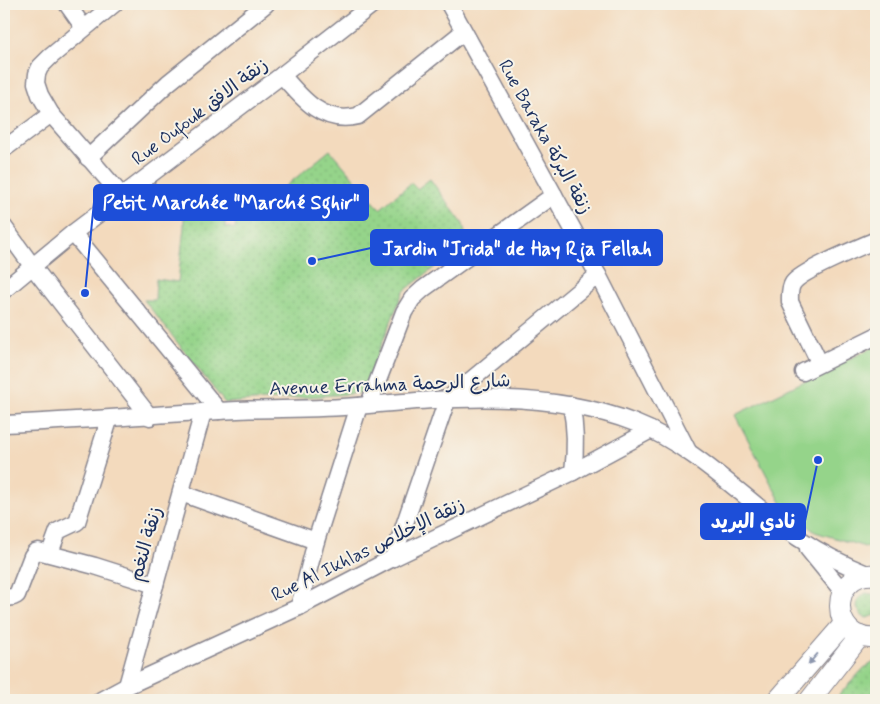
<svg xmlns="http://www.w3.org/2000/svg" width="880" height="704" font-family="Mynerve,'Playpen Sans Arabic',sans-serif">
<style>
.grass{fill:url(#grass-dots);stroke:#588274}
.pitch{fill:#95d48a;stroke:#588274}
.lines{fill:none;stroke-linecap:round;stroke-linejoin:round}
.minor-casing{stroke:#87848e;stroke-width:19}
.major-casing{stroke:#87848e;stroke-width:22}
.minor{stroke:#fff;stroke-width:16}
.major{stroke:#fff;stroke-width:20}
.oneway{fill:#8d97ae}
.labels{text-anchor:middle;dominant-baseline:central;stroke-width:4;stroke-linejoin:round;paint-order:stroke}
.street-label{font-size:19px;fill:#1b2f5e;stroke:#f7f3e8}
.leader{fill:none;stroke:#1d4ed8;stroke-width:2}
.callout-dot{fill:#1d4ed8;stroke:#f7f3e8;stroke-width:2}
.callout{fill:#1d4ed8;stroke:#1d4ed8;stroke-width:2}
.callout-label{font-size:20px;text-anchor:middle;font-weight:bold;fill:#fff}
</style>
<defs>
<pattern id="grass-dots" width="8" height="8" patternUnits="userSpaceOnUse" patternTransform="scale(1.25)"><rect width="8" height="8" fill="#95d48a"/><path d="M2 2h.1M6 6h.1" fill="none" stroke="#80b67a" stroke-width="1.8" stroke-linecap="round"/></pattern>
</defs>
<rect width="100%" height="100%" fill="#f7f3e8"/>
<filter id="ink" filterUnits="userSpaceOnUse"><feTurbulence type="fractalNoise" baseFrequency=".02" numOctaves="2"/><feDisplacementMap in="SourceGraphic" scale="10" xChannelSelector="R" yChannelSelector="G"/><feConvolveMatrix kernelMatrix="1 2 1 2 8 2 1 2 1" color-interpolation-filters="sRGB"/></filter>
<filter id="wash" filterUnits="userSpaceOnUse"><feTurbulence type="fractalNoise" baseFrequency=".0096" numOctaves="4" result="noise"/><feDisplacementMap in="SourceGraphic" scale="20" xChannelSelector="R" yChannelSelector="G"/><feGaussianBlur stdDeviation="1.12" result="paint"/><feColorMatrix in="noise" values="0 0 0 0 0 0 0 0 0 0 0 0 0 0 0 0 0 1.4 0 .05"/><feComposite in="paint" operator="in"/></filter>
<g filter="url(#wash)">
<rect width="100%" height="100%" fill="#f3dabd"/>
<!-- grass -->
<g class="grass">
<path d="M330,150L380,209L411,183L417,189L430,179L463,224L467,242L403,292L362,393L225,403L144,300H155L156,279L178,282L184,227V209L194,210L203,203V190L218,191L230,208L226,209L225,227L235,229L236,221L242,222Z"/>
<path d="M866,593L876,595V615L867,618L862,616L857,608L858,599Z"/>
<path d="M876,661V696L868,700H840L838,696L864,668Z"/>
</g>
<!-- pitch -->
<path class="pitch" d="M876,346V542L865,547L815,532L783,506L735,415Z"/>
</g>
<g filter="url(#ink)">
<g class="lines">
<defs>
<g id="minor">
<path d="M67,4L84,28"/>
<path d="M114,4L50,57L40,67L37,74L36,83L40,95L51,114L122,196"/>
<path d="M449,4L598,275L688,451"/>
<path d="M282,75C302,99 324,125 358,116L463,32"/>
<path d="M4,149L51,114"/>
<path d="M88,158L168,83L266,4"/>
<path d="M4,227L33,267L150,417"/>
<path d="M73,233L219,411"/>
<path d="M4,290L73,233L282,75L373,4"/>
<path d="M819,362L790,302C790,296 789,289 793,283C801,271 860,247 876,240"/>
<path d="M803,372L876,336"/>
<path d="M369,404L404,312L412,299L423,289L554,195"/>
<path d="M571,405C576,428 576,449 573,472"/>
<path d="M4,424C76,421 148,415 219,411C265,408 312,410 357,406C449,398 547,389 635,423C686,443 728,483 771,517C780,524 790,533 800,539C822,554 845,565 869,575"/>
<path d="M181,493L316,541"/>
<path d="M808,549L843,592"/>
<path d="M50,553L58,531L77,522L109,420"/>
<path d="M393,558L447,400L598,275"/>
<path d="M4,598L13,597L17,595L32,556L35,552L38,551L95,566L155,585"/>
<path d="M299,607L316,541L359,406"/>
<path d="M127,686L203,412"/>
<path d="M101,700L127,686L299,607L393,558L573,472L651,430"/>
</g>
<g id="major">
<path d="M876,575C827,570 829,643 876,638"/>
<path d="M778,700L844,624"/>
<path d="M810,700L860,636"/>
</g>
</defs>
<!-- minor casing -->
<use href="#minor" class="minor-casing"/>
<!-- major casing -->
<use href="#major" class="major-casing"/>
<!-- minor -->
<use href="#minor" class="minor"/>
<!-- major -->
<use href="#major" class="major"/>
</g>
<!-- one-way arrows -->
<defs><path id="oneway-solid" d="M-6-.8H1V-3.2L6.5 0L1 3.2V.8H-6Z" transform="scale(1.25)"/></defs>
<use class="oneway" href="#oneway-solid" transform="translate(813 659) rotate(131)"/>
</g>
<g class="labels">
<!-- street labels -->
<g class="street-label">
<text transform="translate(200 112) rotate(-37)">Rue Oufouk زنقة الافق</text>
<text transform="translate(545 137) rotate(61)">Rue Baraka زنقة البركة</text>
<text transform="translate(390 385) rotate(-2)">Avenue Errahma شارع الرحمة</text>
<text transform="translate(146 544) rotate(-74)">زنقة النغم</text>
<text transform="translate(368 550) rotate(-26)">Rue Al Ikhlas زنقة الإخلاص</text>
</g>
</g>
<!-- callouts -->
<path class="leader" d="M85 293L94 202M312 261L371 248M818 460L805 521"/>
<g class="callout-dot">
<circle cx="85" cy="293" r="5"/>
<circle cx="312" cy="261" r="5"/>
<circle cx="818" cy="460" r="5"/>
</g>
<g class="callout">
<rect x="94" y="185" width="274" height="35" rx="5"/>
<rect x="371" y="230" width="291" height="35" rx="5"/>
<rect x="701" y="504" width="104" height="35" rx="5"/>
</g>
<g class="callout-label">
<text x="231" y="209">Petit Marchée "Marché Sghir"</text>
<text x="517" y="255">Jardin "Jrida" de Hay Rja Fellah</text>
<text x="753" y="528">نادي البريد</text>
</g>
<!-- margin -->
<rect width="880" height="704" fill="none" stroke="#f7f3e8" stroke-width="20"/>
</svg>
